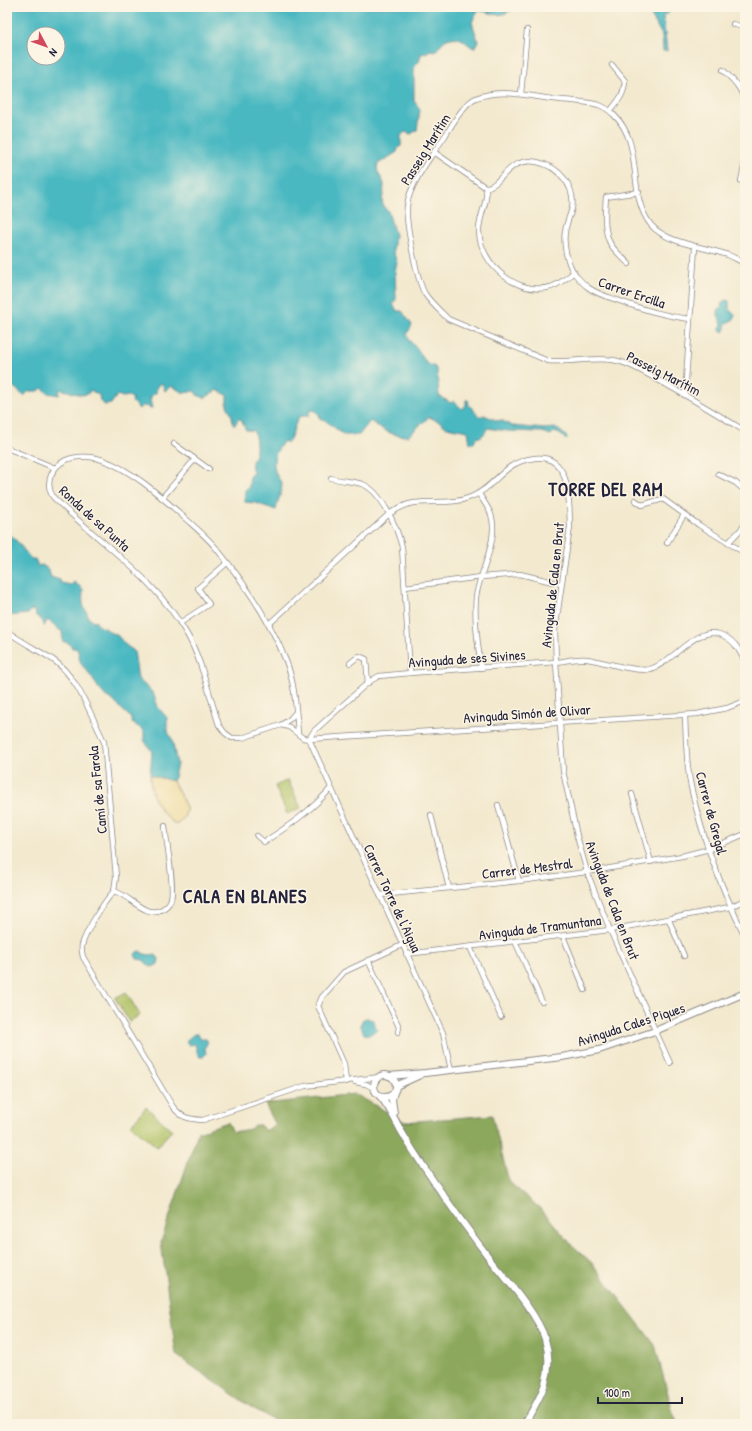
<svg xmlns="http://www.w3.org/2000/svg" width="752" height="1431" font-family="'Patrick Hand',sans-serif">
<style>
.green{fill:#b0c266;stroke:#697250}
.forest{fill:#8ca85b;stroke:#57654b}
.sand{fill:#eeda9e;stroke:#887e6c}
.water{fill:#49b8c1;stroke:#366d7e;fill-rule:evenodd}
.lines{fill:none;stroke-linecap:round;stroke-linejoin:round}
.street-casing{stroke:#8a8685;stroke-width:6}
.secondary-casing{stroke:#8a8685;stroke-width:8}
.street{stroke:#fff;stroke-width:4.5}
.secondary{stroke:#fff;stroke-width:6}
.labels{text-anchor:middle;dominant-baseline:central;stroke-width:3;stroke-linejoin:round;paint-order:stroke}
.street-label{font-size:14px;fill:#22223b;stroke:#fcf5e5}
.district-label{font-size:18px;font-weight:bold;letter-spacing:1px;fill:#22223b;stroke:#fcf5e5}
</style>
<rect width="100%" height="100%" fill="#fcf5e5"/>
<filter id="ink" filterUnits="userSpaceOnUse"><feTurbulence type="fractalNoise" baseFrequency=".025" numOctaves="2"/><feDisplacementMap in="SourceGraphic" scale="8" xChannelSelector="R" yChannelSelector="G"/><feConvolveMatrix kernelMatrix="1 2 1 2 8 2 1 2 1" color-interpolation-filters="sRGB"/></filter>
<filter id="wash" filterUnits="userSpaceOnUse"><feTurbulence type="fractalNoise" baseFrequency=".012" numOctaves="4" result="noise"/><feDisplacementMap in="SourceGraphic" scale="16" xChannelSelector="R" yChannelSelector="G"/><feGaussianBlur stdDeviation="0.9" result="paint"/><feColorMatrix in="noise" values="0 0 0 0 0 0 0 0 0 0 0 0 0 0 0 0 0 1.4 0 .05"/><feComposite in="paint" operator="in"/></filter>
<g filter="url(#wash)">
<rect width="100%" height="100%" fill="#f3e9cf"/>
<!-- green -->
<g class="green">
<path d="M288,780L301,808L287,814L275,786Z"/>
<path d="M126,992L140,1015L129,1022L115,998Z"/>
<path d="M146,1107L172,1130L157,1147L131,1125Z"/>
</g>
<!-- forest -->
<path class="forest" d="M355,1094L405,1122L492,1115L509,1182L542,1210L571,1244L592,1263L655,1345L673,1413L678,1424H281L251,1407L176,1355L161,1242L198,1132L228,1122L233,1132L250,1129L255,1125H260L265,1131L276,1125L265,1104Z"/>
<!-- sand -->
<path class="sand" d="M150,775L173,781L186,807C187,816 182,820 176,825C158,810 151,799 150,775Z"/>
<!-- water -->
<g class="water">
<path d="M7,7H515C499,20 495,13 478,10L472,22L478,41L474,48C468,46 466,41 461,39C456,36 446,38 443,42C439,46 439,49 434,51L430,50L426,53L421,54L419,62L416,64L414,69V101L420,109L417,130L411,134L405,132L401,136V146L398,148L397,152L378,164C375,174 382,176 384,184C384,188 383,191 384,195L382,198L383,206L388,211L395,235L393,251L397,263L395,270L396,299L393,304L397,311H402L412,325L407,334L409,340L419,351L426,363L435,367L437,371L439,396L451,403L454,401L462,409L466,405V400H468L469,405L480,417L484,415L498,421L501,420L512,426L546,429L554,428L559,430L568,438L566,440L560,434L554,432L551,435L542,432L507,431L487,428C485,434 482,437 476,438L474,443H470L468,431L446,427L440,422L429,417L408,436C391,436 384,430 370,421L359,435H344L325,420L320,419L319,414L314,410L309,411V416H300C293,425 294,435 287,443L284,441C272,454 270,469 282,483C282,494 278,499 276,510L256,503L245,502V490L249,487L250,475L253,474V471C249,464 254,459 256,451C257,445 255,437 254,431L246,430L241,419H238L235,425L233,424L232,416L227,405V395L217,390L205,398L197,395L195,391L184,393L171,386L165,391L162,383L157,386L156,393L152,395L150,400L152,408L150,409L147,406H142L139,409L132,402L133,399L129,396L123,397L117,395L111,404L105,405L100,401L99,395L90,390L88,394L81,395L60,389L59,395L48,393L42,388L39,391H29L24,396L7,381ZM34,34H58V58H34Z"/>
<path d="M637,7L668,8V14H664L663,16L667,51H663L662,35L650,14L642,10L640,13L637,12Z"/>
<path d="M725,300L729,301V309L735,315L734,319L725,324L726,329L724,332L720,330V327L722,325C721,319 716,317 719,309L722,308L721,304Z"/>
<path d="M7,536H12L20,545L31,559H35L38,566L42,565L48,569L51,577L60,580L61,583L71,585L74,582L83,589C83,597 81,606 87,612L88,618L94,621L95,620L97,624L103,628L104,627L111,633C118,633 119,638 123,642C126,646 130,648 134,651L138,679L153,693L158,707L167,718V730L172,739L177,764L173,781L150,775L152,752L144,740V732L139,727L132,723L130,717L110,698H108C99,691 94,680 87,671C85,668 82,666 81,663C78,658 80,653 76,648H72C70,644 68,641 63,642L62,631C55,628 55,624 47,620L44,627L40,618L36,616L35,611L31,610L28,614L7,616Z"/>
<path d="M140,951C142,952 143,954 145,954C151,956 155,952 159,959L158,964L155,966L151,967L143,960L137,959L135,954L137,952Z"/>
<path d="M366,1018L373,1020L377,1030L369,1035L364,1034L361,1026L362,1020Z"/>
<path d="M194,1034H197L201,1039H206L208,1041L205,1048L206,1054L203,1057H200L198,1055L195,1044L189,1045L187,1043V1040Z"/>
</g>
</g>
<g filter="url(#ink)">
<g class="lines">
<defs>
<g id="street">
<path d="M733,24L745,28"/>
<path d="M723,70C733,80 742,88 745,103"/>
<path d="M521,94L527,30"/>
<path d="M610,111C619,100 624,95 625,81L612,65"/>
<path d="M434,152L485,187C501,188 507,156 537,162C558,166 576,186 572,208C570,216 566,224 565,232C563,245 567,262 574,273C578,278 583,284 589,288C597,294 608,297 617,300C641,309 664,316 690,319"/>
<path d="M741,181L745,163"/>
<path d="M485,187C490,199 478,217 479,232C481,265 517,296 551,287C560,284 567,278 574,272"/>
<path d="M745,263C739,261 734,257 728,255C707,247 667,244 651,225C626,194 645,145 614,115C610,111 605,107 599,105C584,101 568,101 553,99C528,96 500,88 476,98C464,103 452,125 445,136C433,154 409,184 407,206C405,221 417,281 425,294C431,303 440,311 448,319L548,361C569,363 593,357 613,360C630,363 645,373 660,381C689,397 717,414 745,431"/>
<path d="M629,264C623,258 616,252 611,245C603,231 605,212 606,197L639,192"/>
<path d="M685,395L695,247"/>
<path d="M174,444L209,469"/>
<path d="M7,448L55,468"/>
<path d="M718,474L736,483L745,491"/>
<path d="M331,478C341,481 353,481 362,484C382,491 397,528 402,547L410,673"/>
<path d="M479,494C483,500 487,506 490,512C501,537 479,573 476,597C474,620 478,644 481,668"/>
<path d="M162,498L195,459"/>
<path d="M635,500L642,505L663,499L699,525L745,553"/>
<path d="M667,543L684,515"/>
<path d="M728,543L745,525"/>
<path d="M405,587L481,577L520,574L561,584"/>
<path d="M180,623L209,604L198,588L227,563"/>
<path d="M269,624L389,514C397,509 405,504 414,503C434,500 452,505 471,497C487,491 496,477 510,467C517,462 527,459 535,458C572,454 569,503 570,527L555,631L556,662L563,771L577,836L587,872L610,930L670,1063"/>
<path d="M7,631C21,642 38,650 52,659C77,676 88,709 101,735L104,742L116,877L114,891"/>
<path d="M350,663L359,656L366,659L368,683"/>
<path d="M685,715C686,739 686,764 691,787C702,837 722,890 745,936"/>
<path d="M281,725L290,719L296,712"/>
<path d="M298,733C296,709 295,683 286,661C270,620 244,582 216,548C207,537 196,528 186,519C162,497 128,466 96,458C86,456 75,456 66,460C52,467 44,482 53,497C99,543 155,576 188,636C203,664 209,695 219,725L225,733L232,738H242L281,725L289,727L303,738L309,739L697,714L727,708L745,701"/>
<path d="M309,739L314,731L363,687L372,680L379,676L410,673L556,662C566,661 576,658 587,659C602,661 637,673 650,669C673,663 695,626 719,634C734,639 739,649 745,662"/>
<path d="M309,739L443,1033L451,1070"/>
<path d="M632,794L651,862"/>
<path d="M498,805L519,881"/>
<path d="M431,815L449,888"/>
<path d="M257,836L264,842C289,826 312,810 331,788"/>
<path d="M114,891C103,903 87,929 82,945C81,949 82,953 83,957L173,1107C182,1118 188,1119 203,1120L305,1086L380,1077"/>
<path d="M114,891C127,895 136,907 149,911C158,913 168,908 171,899C175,886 166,841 165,826"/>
<path d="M380,895L519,881L587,872L682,856L709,849L745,834"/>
<path d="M669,920L684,956"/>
<path d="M563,936L585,990"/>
<path d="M515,941L542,1002"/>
<path d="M470,947L501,1017"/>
<path d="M406,954L610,930L730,907L745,900"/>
<path d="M368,960L399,1027L398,1032"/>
<path d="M346,1082L344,1064L318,1006L322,997L344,972L402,945"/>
<path d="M355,1082L366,1084L375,1089"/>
</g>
<g id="secondary">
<circle cx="385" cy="1086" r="11"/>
<path d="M389,1076L425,1073L562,1057L599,1050L655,1031L745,993"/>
<path d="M396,1086L420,1075"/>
<path d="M379,1095C388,1105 394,1117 400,1129C408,1143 417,1157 426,1170C446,1200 468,1230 490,1259C506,1279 538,1314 545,1339C555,1372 542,1396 524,1424"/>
<path d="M394,1113L392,1100L394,1092"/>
</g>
</defs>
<!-- street casing -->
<use href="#street" class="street-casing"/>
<!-- secondary casing -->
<use href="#secondary" class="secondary-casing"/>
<!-- street -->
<use href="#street" class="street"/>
<!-- secondary -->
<use href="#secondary" class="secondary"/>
</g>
</g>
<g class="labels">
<!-- street labels -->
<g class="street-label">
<text transform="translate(425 149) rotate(-58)">Passeig Marítim</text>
<text transform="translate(632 292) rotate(19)">Carrer Ercilla</text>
<text transform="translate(664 373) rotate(27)">Passeig Marítim</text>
<text transform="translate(95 518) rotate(42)">Ronda de sa Punta</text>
<text transform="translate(552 585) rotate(-84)">Avinguda de Cala en Brut</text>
<text transform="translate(467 658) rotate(-4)">Avinguda de ses Sivines</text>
<text transform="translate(527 713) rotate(-4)">Avinguda Simón de Olivar</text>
<text transform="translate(97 790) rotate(-96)">Camí de sa Farola</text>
<text transform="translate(712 813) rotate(75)">Carrer de Gregal</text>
<text transform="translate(527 868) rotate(-7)">Carrer de Mestral</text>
<text transform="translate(393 898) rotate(65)">Carrer Torre de l'Aigua</text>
<text transform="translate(613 900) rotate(69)">Avinguda de Cala en Brut</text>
<text transform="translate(540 927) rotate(-7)">Avinguda de Tramuntana</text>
<text transform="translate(631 1024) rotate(-18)">Avinguda Cales Piques</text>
</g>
<!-- district labels -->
<g class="district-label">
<text x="606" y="489">TORRE DEL RAM</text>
<text x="245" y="896">CALA EN BLANES</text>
</g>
</g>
<!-- margin -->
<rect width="752" height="1431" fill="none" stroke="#fcf5e5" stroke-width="24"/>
<!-- north arrow -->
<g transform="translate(46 46) rotate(131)"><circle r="19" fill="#fcf5e5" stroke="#a5a1a1"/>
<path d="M0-3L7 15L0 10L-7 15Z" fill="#d1495b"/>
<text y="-6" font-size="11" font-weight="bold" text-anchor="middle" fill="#22223b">N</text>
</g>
<!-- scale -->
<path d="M598 1397v6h84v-6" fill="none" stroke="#22223b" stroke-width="2"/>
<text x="604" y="1397" font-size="12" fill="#22223b" stroke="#fcf5e5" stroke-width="3" paint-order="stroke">100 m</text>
</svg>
